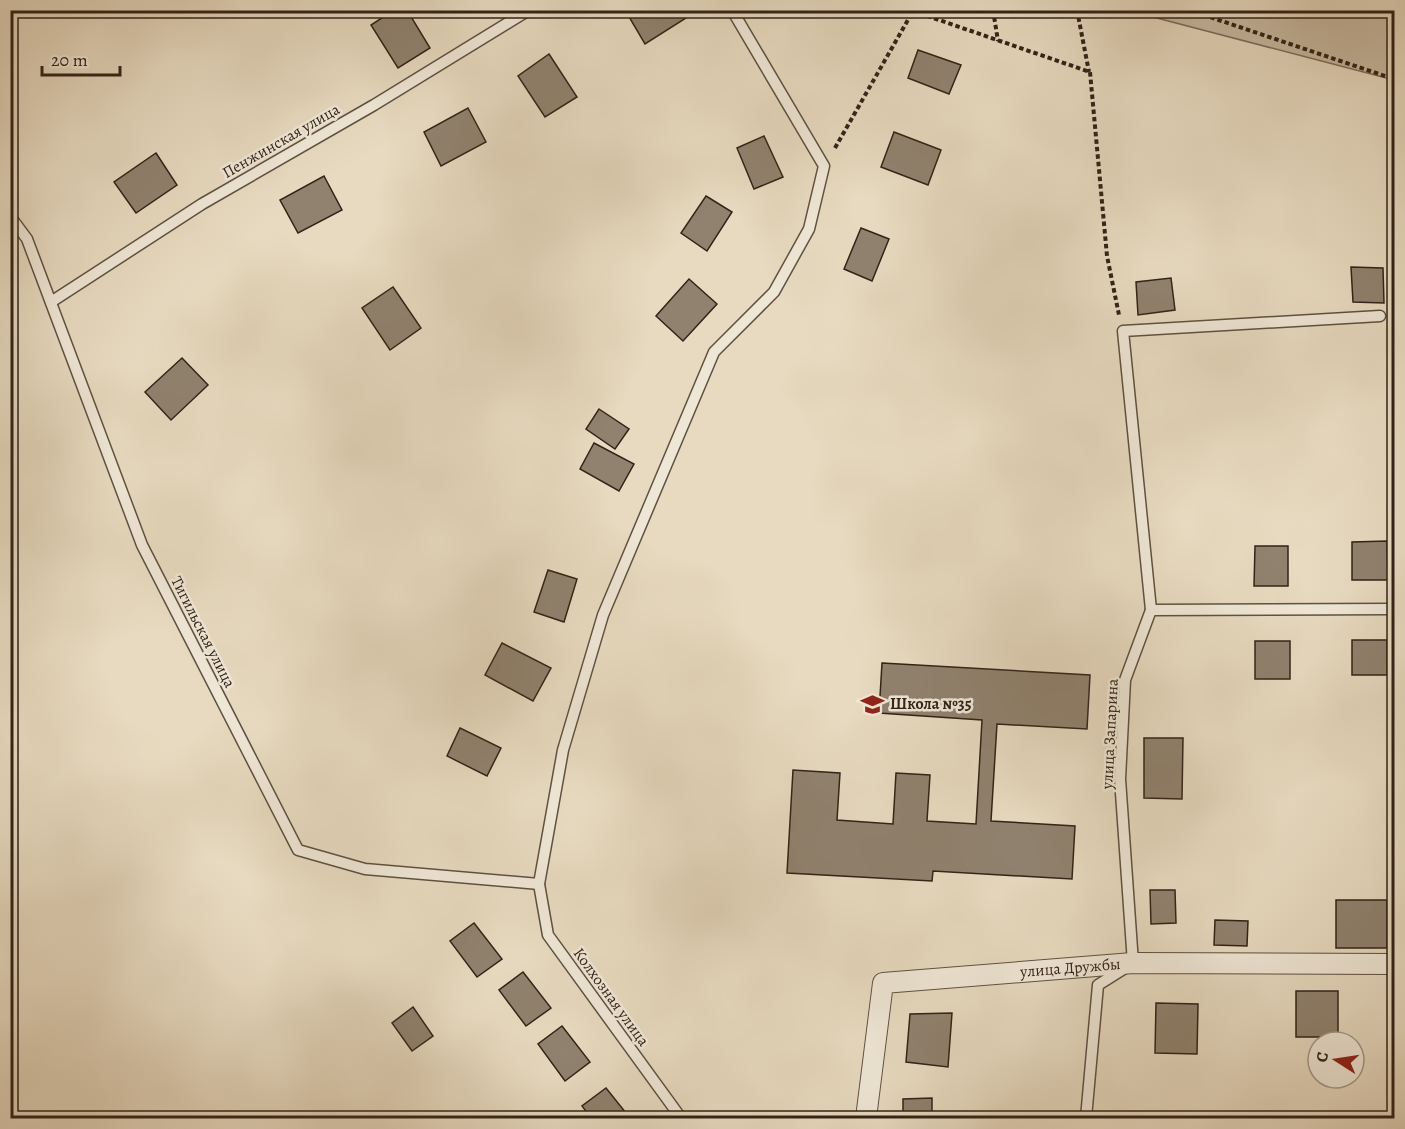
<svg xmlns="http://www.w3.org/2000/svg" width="1405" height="1129" font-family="Alegreya,serif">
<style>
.green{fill:#c8bba3;stroke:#7d6f5e;stroke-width:1.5}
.building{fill:#90826f;stroke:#322318;stroke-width:1.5}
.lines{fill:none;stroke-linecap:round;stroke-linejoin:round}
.service-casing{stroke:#5f5142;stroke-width:13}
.minor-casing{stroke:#5f5142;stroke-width:22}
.path{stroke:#322318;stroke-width:4;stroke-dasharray:4.5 3;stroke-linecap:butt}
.service{stroke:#efe7d6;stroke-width:10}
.minor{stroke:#efe7d6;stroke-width:20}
.labels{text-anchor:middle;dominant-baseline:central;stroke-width:5;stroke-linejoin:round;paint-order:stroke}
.street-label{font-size:16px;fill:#322318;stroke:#efe7d6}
.poi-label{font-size:16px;font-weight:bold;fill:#322318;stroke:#efe7d6;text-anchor:start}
</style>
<rect width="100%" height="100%" fill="#e7dac0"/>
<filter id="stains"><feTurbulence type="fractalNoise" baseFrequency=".00333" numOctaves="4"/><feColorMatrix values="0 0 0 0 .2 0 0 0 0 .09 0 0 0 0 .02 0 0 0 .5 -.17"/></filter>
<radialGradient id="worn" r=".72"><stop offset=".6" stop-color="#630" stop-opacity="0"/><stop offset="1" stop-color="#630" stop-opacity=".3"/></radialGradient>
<!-- green -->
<path class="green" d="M1130,11H1394V80Z"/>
<!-- building -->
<g class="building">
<path d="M394,10H407L430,48L398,68L371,25Z"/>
<path d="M625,10H681L686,18L645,44Z"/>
<path d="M918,50L961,65L949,94L908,78Z"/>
<path d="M549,54L577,97L545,117L518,76Z"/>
<path d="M468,108L486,142L441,166L424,132Z"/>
<path d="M894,132L941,150L928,185L881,167Z"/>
<path d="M764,136L783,177L754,189L737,148Z"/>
<path d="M156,153L177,185L136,213L114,182Z"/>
<path d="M324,176L342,210L298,233L280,200Z"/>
<path d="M706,196L732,212L707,251L681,233Z"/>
<path d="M861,228L889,239L872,281L844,269Z"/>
<path d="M1351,267L1383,268L1384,303L1353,302Z"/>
<path d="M1171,278L1175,310L1138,315L1136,282Z"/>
<path d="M689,279L717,304L683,341L656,316Z"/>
<path d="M393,287L421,328L390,350L362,308Z"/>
<path d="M182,358L208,385L171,420L145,392Z"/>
<path d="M599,409L629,429L615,449L586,429Z"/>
<path d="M594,443L634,464L619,491L580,469Z"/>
<path d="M1387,541L1388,580H1352V542Z"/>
<path d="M1255,546H1288V586H1254Z"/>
<path d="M548,570L577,579L564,622L534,612Z"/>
<rect x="1352" y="640" width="35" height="35"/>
<rect x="1255" y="641" width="35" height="38"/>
<path d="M502,643L551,668L533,701L485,675Z"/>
<path d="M882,663L1090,675L1087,729L997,724L991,821L1075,826L1072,879L933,871L932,881L787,873L793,770L840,773L837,820L893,824L896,773L930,775L927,821L976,824L982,720L879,713Z"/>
<path d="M460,728L501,748L487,776L447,756Z"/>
<path d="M1144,738H1183L1182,799L1144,798Z"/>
<path d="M1150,890H1175L1176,923L1151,924Z"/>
<rect x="1336" y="900" width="51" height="48"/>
<path d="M1215,920L1248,921L1247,946L1214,945Z"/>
<path d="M474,923L502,959L477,977L450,941Z"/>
<path d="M523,972L551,1008L526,1026L499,990Z"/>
<rect x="1296" y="991" width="42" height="46"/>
<path d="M1156,1003L1198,1004L1197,1054L1155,1053Z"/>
<path d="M413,1007L433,1036L412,1051L392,1023Z"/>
<path d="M952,1013L948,1067L906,1062L910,1014Z"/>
<path d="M562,1026L590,1062L565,1081L538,1044Z"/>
<path d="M606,1088L630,1118H591L582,1106Z"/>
<path d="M932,1098V1118H903V1099Z"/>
</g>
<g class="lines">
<defs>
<g id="service">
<path d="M10,216L27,239L142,545L298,850L365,869L539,884L563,750L603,615L714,352L774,292L809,229L824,166L732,10"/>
<path d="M51,302L202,204L374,105L529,10"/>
<path d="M1151,610L1123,331L1380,316"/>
<path d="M539,884L548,935L681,1118"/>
<path d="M1086,1118L1098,985L1133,963L1120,779L1125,680L1151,610L1394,609"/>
</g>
<g id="minor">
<path id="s1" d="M866,1118L883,983L1133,963L1394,964"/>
</g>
</defs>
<!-- service casing -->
<use href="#service" class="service-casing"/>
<!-- minor casing -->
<use href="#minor" class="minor-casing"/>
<!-- path -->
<g class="path">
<path d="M993,10L998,41"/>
<path d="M1077,10L1089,72"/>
<path d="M1189,10L1394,79"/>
<path d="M835,148L913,11L1090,72L1107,256L1119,315"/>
</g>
<!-- service -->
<use href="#service" class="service"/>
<!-- minor -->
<use href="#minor" class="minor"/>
</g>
<!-- icons -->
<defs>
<symbol id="school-bare" viewBox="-9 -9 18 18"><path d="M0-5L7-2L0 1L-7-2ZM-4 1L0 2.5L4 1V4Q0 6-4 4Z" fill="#8f2418" stroke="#efe7d6" stroke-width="2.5" paint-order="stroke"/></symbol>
</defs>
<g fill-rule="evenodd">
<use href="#school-bare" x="856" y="688" width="33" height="33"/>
</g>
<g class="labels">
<!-- street labels -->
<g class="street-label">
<text transform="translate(281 141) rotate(-30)">Пенжинская улица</text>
<text transform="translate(203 632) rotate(63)">Тигильская улица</text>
<text transform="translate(1110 734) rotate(-87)">улица Запарина</text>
<text stroke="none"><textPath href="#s1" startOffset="324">улица Дружбы</textPath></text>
<text transform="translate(611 997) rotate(54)">Колхозная улица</text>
</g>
<!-- poi labels -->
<g class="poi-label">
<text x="890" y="704">Школа №35</text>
</g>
</g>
<!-- margin -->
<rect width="1405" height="1129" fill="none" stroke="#e7dac0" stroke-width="36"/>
<rect x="12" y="12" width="1381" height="1105" fill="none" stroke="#322318" stroke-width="3"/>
<rect x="18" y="18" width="1369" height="1093" fill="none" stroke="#322318" stroke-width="1.5"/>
<!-- north arrow -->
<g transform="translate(1336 1060) rotate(282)"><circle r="28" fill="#efe7d6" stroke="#a3998a" stroke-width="1.5"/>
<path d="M0-4.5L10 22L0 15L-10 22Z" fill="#8f2418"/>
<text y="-9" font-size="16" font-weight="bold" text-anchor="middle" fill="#322318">С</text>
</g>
<!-- scale -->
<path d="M42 66v9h78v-9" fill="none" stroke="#322318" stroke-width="3"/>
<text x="51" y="66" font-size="18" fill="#322318" stroke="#efe7d6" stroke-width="4.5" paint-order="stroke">20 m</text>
<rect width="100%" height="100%" filter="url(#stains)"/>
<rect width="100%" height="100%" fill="url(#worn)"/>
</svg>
